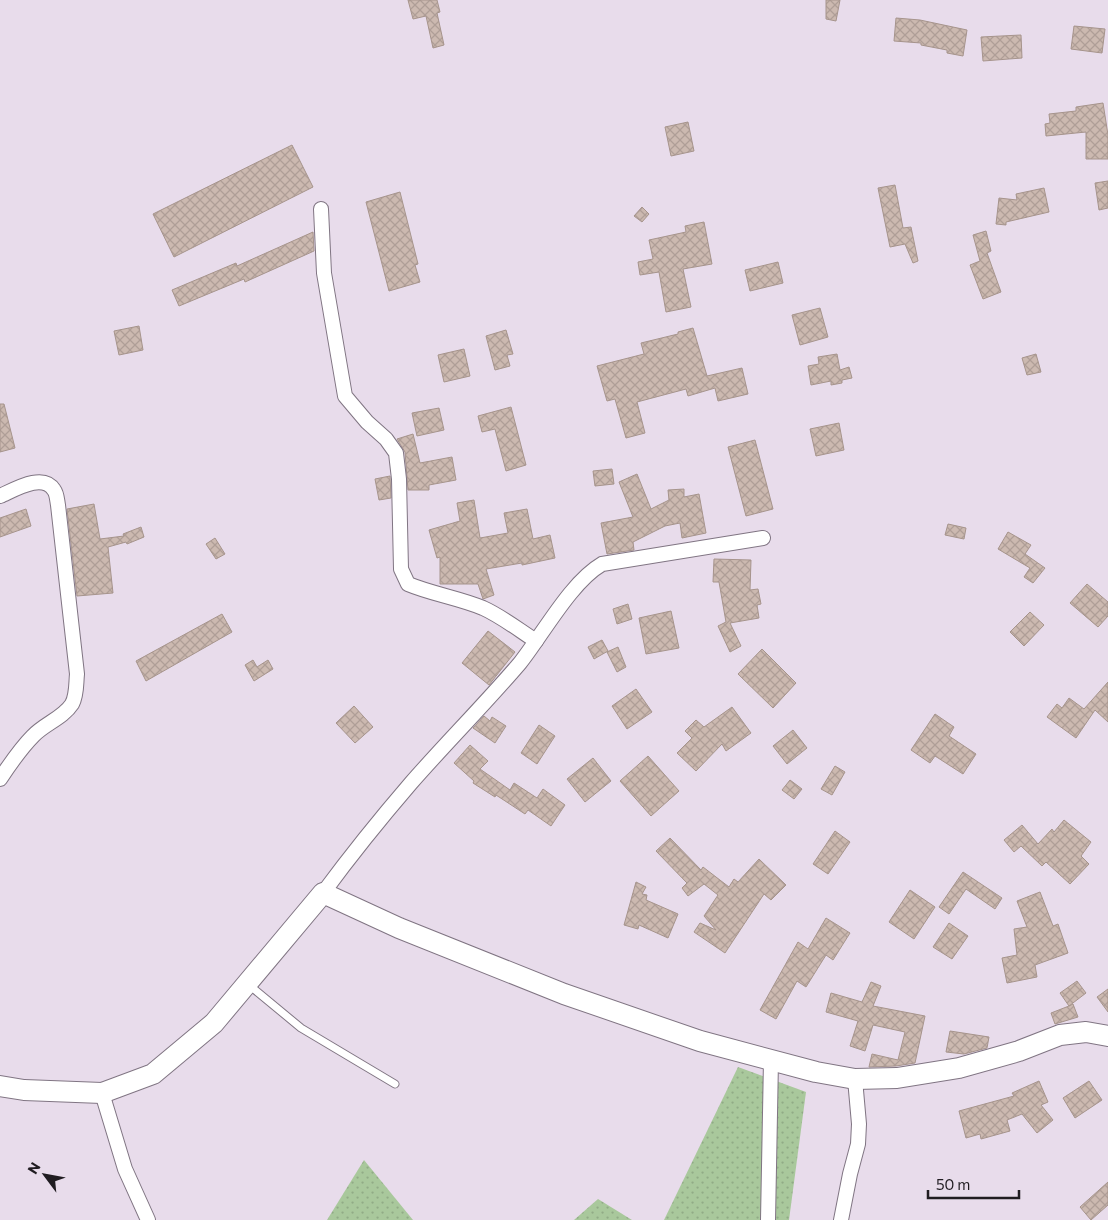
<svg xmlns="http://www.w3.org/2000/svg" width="1108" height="1220" font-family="Commissioner,sans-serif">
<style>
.grass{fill:url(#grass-dots)}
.building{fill:url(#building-cross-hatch);stroke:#a6948c}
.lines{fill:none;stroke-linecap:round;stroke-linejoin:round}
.lane-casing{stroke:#807583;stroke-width:9}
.street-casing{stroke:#807583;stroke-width:16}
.secondary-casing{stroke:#807583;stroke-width:22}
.lane{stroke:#fff;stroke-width:7}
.street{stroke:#fff;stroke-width:14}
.secondary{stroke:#fff;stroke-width:20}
</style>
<defs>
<pattern id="grass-dots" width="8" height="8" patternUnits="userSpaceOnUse" patternTransform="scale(1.25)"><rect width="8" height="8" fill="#a9c89c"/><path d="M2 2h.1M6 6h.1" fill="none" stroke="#91ab86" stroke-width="1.8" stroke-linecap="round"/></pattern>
<pattern id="building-cross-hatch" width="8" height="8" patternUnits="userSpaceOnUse" patternTransform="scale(1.25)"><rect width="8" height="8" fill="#ccb9b0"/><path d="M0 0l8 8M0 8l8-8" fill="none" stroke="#af9e97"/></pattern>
</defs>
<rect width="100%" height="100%" fill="#e8dceb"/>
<!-- grass -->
<g class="grass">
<path d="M738,1067L806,1092L789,1220H664Z"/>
<path d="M364,1160L413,1220H327Z"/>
<path d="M598,1199L632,1220H574Z"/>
</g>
<!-- building -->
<g class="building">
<path d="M408,0H437L440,12L437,13L444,45L433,48L426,16L413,19Z"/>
<path d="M826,0H840L836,21L826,19Z"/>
<path d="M896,18L920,20L967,30L963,56L947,53V50L921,45V43L894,41Z"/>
<path d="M1074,26L1105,29L1102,53L1071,49Z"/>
<path d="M1021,35L1022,58L983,61L981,37Z"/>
<path d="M1103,103L1108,135V159H1086V132L1046,136L1045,124L1050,123L1049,114L1076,111V107Z"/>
<path d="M688,122L694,151L671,156L665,127Z"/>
<path d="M292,145L313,187L174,257L153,214Z"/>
<path d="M1108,181V208L1099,210L1095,183Z"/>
<path d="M895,185L903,228L911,227L918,261L913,263L905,244L890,247L878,188Z"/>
<path d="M1044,188L1049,212L1006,222V225L996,224L999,198L1017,200L1016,194Z"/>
<path d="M400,192L418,264L415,265L420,282L389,291L366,202Z"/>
<path d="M642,207L649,214L642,222L634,216Z"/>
<path d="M704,222L712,264L683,269L691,307L666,312L659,272L640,275L638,262L653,259L649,240L686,232L685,226Z"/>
<path d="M986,231L991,251L987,253L1001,292L983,299L970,265L980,261L973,235Z"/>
<path d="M313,232L314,251L245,282L244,279L179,306L172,290L236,263L237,266Z"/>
<path d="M778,262L783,283L750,291L745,270Z"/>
<path d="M820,308L828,337L800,345L792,315Z"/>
<path d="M139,326L143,350L119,355L114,331Z"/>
<path d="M693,328L707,376L742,368L748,394L718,401L715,388L688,396L686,389L637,402L645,433L626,438L615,399L607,401L597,366L644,354L641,343L678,334V332Z"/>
<path d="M506,330L513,354L507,355L510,366L495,370L486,336Z"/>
<path d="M464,349L470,376L444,382L438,355Z"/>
<path d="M837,354L840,370L849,367L852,378L842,380V383L831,385V381L811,385L808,366L819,364L818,357Z"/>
<path d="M1036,354L1041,372L1027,375L1022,358Z"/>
<path d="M0,404H4L15,448L0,452Z"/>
<path d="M511,407L526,465L506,471L495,429L482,432L478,416Z"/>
<path d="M439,408L444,430L417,436L412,413Z"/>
<path d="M839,423L844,450L816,456L810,429Z"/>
<path d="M413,434L420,463L452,457L456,480L429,485V490H408L405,452L397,439Z"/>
<path d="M755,440L773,509L746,516L728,447Z"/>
<path d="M612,469L614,484L595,486L593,471Z"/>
<path d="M637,474L651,509L669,500L668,490L684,489V497L699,494L706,533L682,538L680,523L665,526L633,542L634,550L607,554L601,523L633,517L619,482Z"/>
<path d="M390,476L391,498L379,500L375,479Z"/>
<path d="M474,500L480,538L508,533L504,513L527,509L533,539L550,535L555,558L522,565V563L486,569L494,595L483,599L478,584H440V557L437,558L429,530L460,521L457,503Z"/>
<path d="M94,504L100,539L124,536L123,534L141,527L144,537L127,544L126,542L108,547L113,593L77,596L67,509Z"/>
<path d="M26,509L31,526L0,537V518Z"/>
<path d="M948,524L966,528L964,539L945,535Z"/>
<path d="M1008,532L1031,545L1025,554L1045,568L1033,583L1024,577L1030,568L998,549Z"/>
<path d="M215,538L225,554L216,559L206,544Z"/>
<path d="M714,559L751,560L750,590L758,589L761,604L757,605L759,618L730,623L741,646L730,652L718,626L726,622L719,582H713Z"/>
<path d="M1087,584L1108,602V616L1098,627L1070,603Z"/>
<path d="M628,604L632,619L617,624L613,609Z"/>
<path d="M671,611L679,648L646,654L639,618Z"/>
<path d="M1030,612L1044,625L1024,646L1010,632Z"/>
<path d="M222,614L232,632L146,681L136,661Z"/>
<path d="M488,631L515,652L489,685L462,663Z"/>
<path d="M602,640L608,651L594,659L588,647Z"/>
<path d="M618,647L626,667L617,672L607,652Z"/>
<path d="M762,649L796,683L773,708L738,674Z"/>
<path d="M253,660L257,667L268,660L273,669L254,681L245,665Z"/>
<path d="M1108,682V722L1095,710L1076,738L1047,717L1057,704L1062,708L1069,698L1084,709Z"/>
<path d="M636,689L652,712L627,729L612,706Z"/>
<path d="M354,706L373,727L355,743L336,723Z"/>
<path d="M732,707L751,733L726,751L722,744L696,771L677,753L692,738L685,731L696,720L704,727Z"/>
<path d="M935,714L954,727L949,736L976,754L963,774L935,756L930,763L911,750Z"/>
<path d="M484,716L490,721L492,717L506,726L495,743L473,728Z"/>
<path d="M539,725L555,736L537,764L521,753Z"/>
<path d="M793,730L807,748L787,764L773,746Z"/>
<path d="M470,745L488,761L480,769L510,790L514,783L537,798L543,789L565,805L551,826L528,810L525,814L496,795L495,797L473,783L474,781L454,763Z"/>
<path d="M648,756L679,791L651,816L620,781Z"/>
<path d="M593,758L611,781L585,802L567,779Z"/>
<path d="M835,766L845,772L832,795L821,789Z"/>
<path d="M790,780L802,789L794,799L782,790Z"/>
<path d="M1064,820L1091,842L1081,856L1089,864L1070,884L1046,862L1042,866L1021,846L1014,852L1004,840L1022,825L1038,844L1052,829L1054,832Z"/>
<path d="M835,831L850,842L828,874L813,864Z"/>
<path d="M670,838L701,870L703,867L729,887L734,879L738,882L759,859L786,885L771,900L764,894L725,953L694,932L700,923L716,930L704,916L718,895L704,884L688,896L682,888L687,883L656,851Z"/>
<path d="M963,872L1002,898L995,909L966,889L949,914L939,907Z"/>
<path d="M636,882L646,887L642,894L647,895L646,900L678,914L668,938L639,925L638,929L624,925Z"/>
<path d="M910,890L935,907L914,939L889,922Z"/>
<path d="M1040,892L1053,926L1058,924L1068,953L1035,965L1037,977L1007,983L1002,958L1017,955L1014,929L1027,927L1017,901Z"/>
<path d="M826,918L850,933L833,960L826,955L806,987L797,981L776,1019L760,1010L798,942L808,949Z"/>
<path d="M949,923L968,936L952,959L933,947Z"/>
<path d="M1077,981L1086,993L1069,1006L1073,1004L1078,1017L1055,1024L1051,1013L1069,1006L1060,993Z"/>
<path d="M871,982L881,986L873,1006L925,1016L915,1063L896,1066L869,1067L872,1054L898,1060L905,1032L873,1025L865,1051L850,1046L858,1021L826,1012L831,993L862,1002Z"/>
<path d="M1108,989V1012L1097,997Z"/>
<path d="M950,1031L989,1037L987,1048L964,1054L946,1052Z"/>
<path d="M1039,1081L1048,1102L1041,1105L1053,1120L1037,1133L1022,1114L1007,1120L1010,1131L981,1139L980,1134L966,1138L959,1111L1014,1096L1012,1093Z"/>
<path d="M1089,1081L1102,1100L1075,1118L1063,1098Z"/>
<path d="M1108,1182V1205L1091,1220L1080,1207Z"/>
</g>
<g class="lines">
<defs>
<path id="lane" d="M249,985L301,1028L395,1084"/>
<g id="street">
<path d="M321,209L324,273L345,396L367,422L386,439L396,453L399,479L401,569L408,584C432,594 459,598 483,608C501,616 519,630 536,641"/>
<path d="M0,496C14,490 43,472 54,490C57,494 57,500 58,505L77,674C76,683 77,695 72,704C63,718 44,724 33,736C20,749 10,764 0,779"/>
<path d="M323,893C351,855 380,819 411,783C446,743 485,704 520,663C543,634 571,582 602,564L763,538"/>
<path d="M102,1093L125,1169L148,1220"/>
<path d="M768,1220L771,1060"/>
<path d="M841,1220L850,1174L858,1144L859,1124L855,1079"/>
</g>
<path id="secondary" d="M0,1086L24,1090L102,1093L153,1074L214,1023L323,893L399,928L564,994L700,1041L816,1072L855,1079L897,1078L959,1068L1019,1051L1060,1035L1086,1032L1108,1036"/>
</defs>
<!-- lane casing -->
<use href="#lane" class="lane-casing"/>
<!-- street casing -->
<use href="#street" class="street-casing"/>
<!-- secondary casing -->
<use href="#secondary" class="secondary-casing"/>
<!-- lane -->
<use href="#lane" class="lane"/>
<!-- street -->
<use href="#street" class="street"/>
<!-- secondary -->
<use href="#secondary" class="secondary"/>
</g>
<!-- north arrow -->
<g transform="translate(45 1175) rotate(302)" stroke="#e8dceb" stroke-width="4" paint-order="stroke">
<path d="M0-4L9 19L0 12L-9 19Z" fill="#201c21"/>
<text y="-8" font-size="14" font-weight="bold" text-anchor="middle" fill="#201c21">N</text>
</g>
<!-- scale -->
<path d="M928 1190v8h91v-8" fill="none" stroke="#201c21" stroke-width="2.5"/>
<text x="936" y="1190" font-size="15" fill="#201c21" stroke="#e8dceb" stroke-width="4" paint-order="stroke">50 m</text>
</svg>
